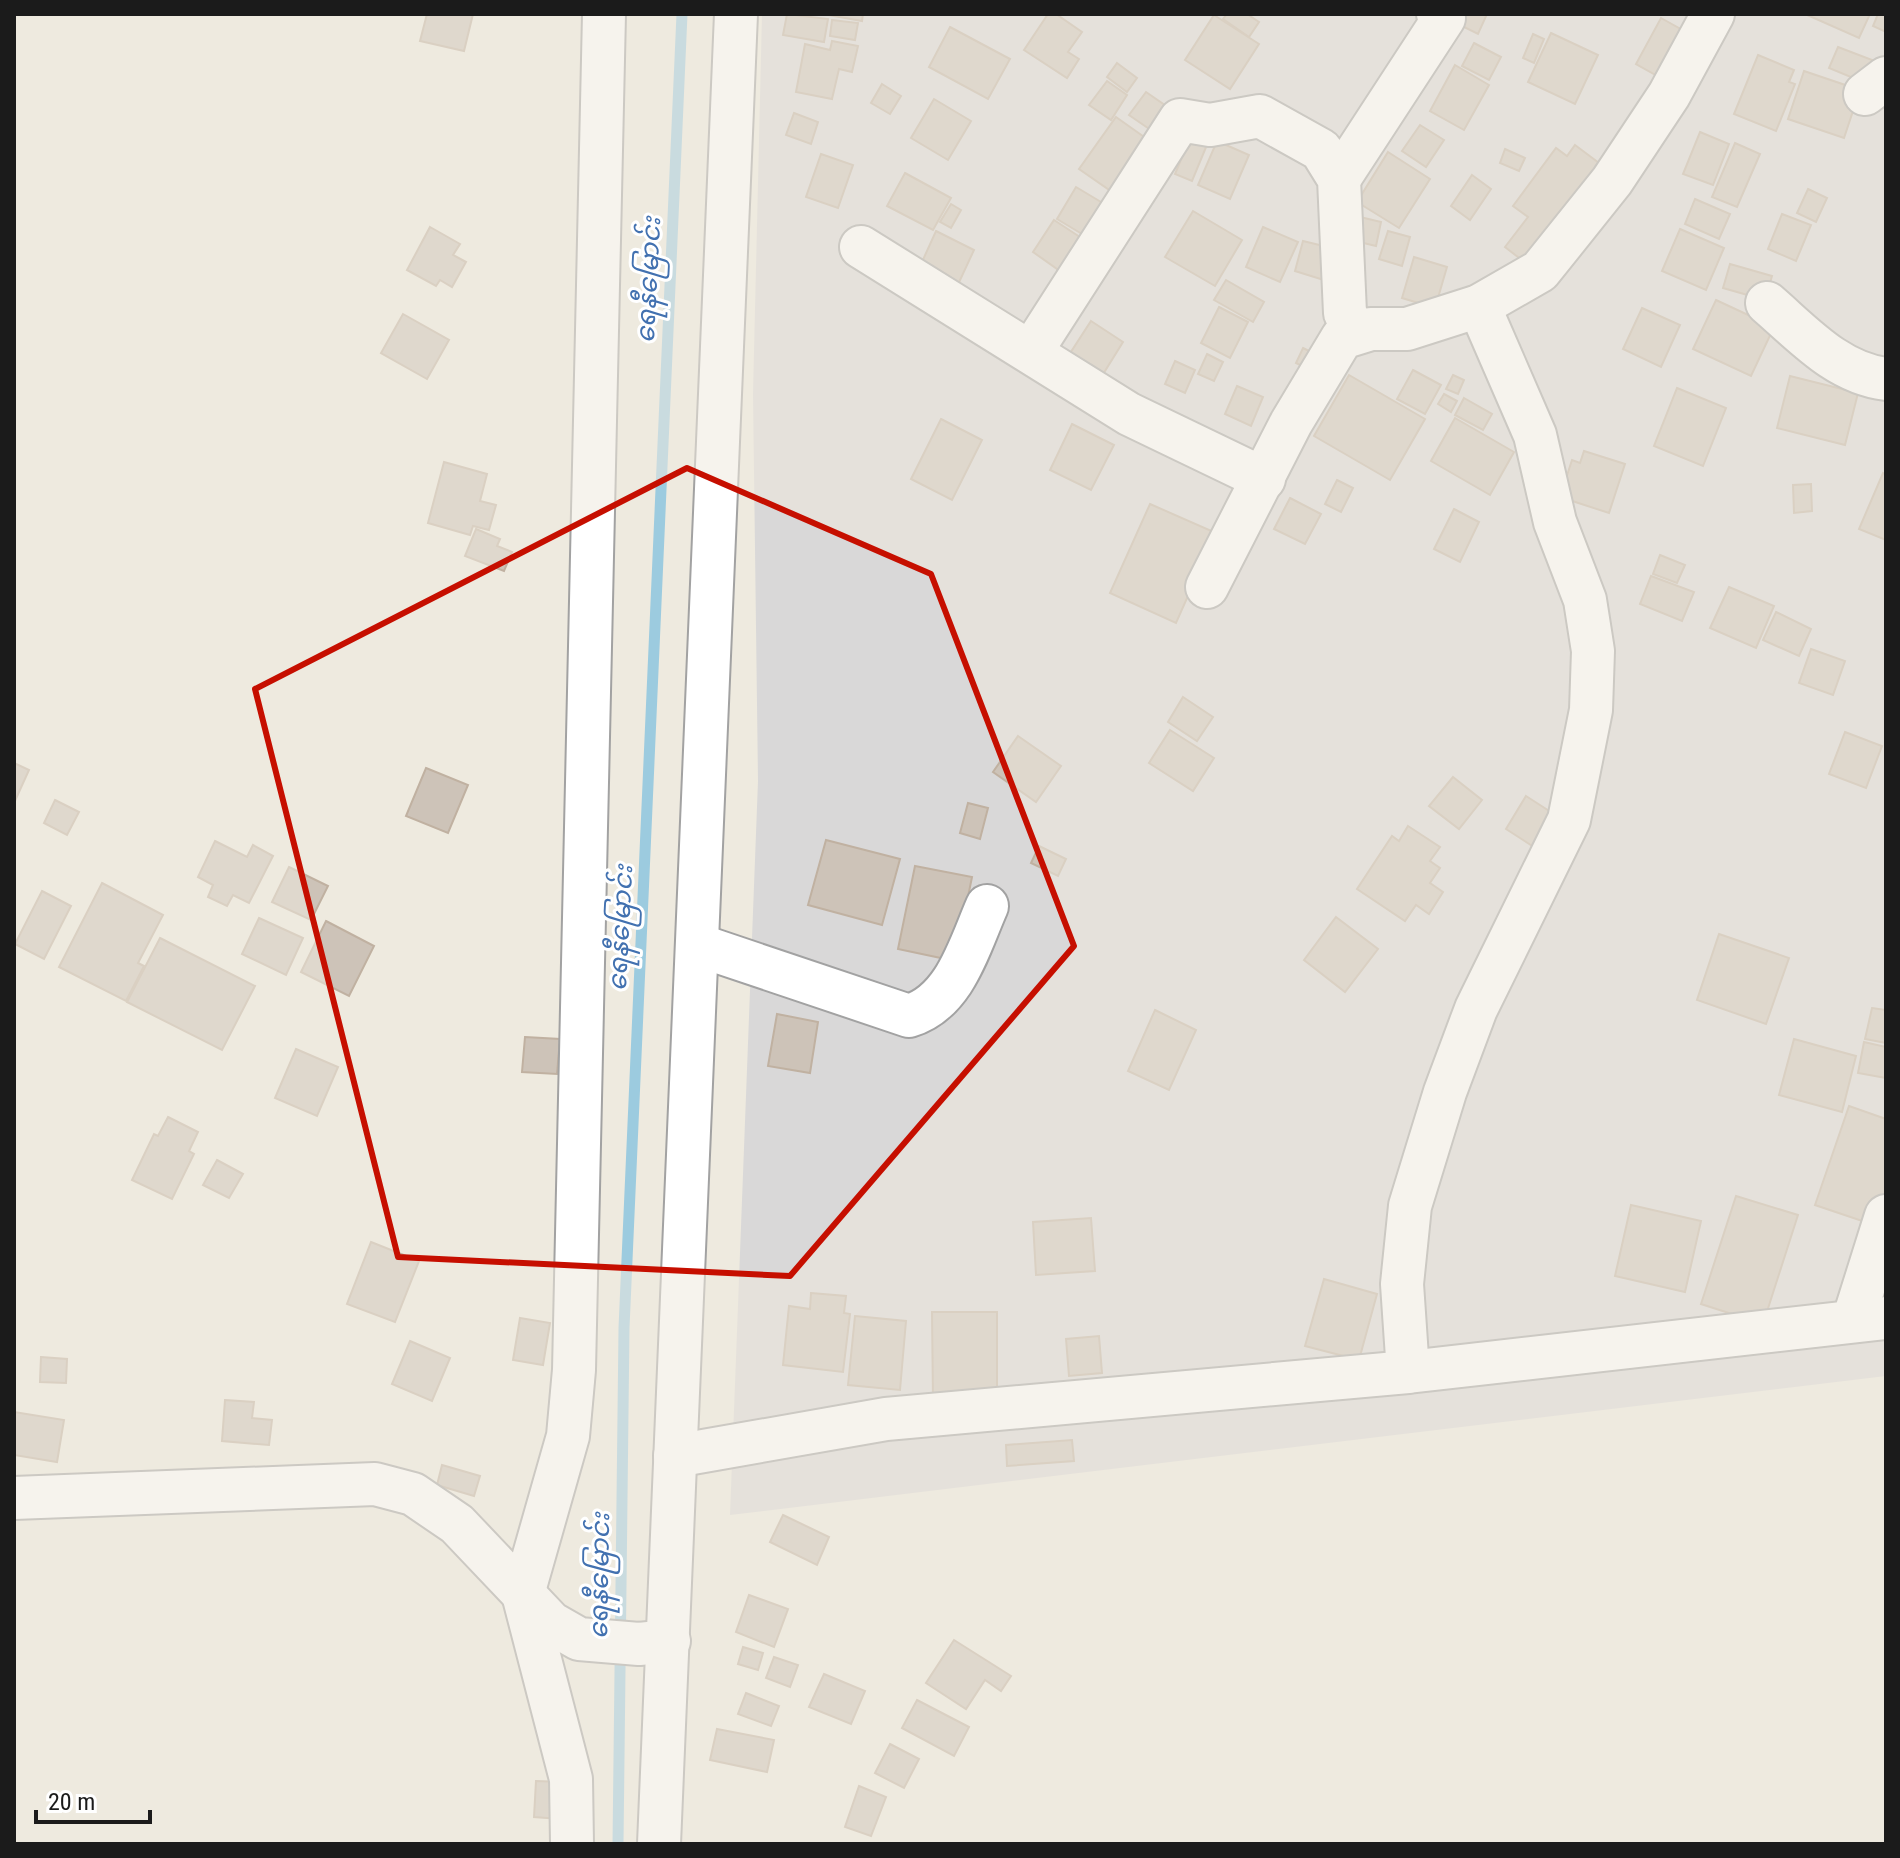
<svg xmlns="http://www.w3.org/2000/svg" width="1900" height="1858" font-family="'Roboto Condensed','Noto Sans Myanmar',sans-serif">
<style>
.residential{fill:#d9d8d8}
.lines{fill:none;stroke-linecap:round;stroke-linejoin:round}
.stream{stroke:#9ccbdf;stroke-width:11}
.building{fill:#cdc3b8;stroke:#c0b1a1;stroke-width:2}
.minor-casing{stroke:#a2a2a2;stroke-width:46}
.minor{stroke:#fff;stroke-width:42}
.marked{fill:none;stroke:#c60f00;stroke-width:6;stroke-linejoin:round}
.labels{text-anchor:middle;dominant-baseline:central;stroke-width:6;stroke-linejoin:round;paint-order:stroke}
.water-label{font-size:26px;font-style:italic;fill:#4271b0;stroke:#fff}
</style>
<rect width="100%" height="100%" fill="#eeeadf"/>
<!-- residential -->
<path class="residential" d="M762,14H1886V1376L730,1515L758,781L753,394Z"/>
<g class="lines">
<!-- stream -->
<path class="stream" d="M618,1844L624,1328L682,14"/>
</g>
<!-- building -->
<g class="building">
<path d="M427,14H473L464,51L420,41Z"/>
<path d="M787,14L828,19L824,42L783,35Z"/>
<path d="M823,14H863L862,21Z"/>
<path d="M1048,14H1056L1082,32L1068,52L1079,59L1067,78L1024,50Z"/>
<path d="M1227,14H1247L1259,22L1249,37L1223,19Z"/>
<path d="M1465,14H1487L1478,34L1460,25Z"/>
<path d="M1805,14H1870L1859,38Z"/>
<path d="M1878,14H1886V32L1873,26Z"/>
<path d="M1214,15L1259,44L1230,89L1185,60Z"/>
<path d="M1661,18L1693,36L1668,82L1636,64Z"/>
<path d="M832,20L858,23L855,40L830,36Z"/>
<path d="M950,27L1010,59L988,99L929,67Z"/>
<path d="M1551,33L1598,55L1575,104L1528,82Z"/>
<path d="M1533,34L1544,39L1534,63L1523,58Z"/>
<path d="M832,41L858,46L852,72L839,69L832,99L796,92L805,44L830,50Z"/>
<path d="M1474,43L1501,57L1489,80L1462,66Z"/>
<path d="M1838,47L1880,63L1870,85L1829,68Z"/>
<path d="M1758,55L1794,70L1789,82L1795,84L1776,131L1734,114Z"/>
<path d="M1117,63L1137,78L1127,92L1107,77Z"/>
<path d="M1455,65L1489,85L1464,130L1430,111Z"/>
<path d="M1804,71L1860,90L1844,138L1788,119Z"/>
<path d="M1107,81L1127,95L1111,120L1089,105Z"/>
<path d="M882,84L901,96L890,114L871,103Z"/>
<path d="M1146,92L1172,110L1155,133L1129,115Z"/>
<path d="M934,99L971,121L948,160L911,138Z"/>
<path d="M794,113L818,122L811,144L786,135Z"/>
<path d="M1116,117L1154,144L1118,196L1079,169Z"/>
<path d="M1420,125L1444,140L1426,167L1402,151Z"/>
<path d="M1700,132L1729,144L1713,185L1683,174Z"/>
<path d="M1192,133L1209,140L1192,181L1175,174Z"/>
<path d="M1217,141L1249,155L1230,199L1198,185Z"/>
<path d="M1735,143L1760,154L1737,207L1712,197Z"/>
<path d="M1575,145L1599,163L1532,268L1505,247L1528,217L1513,206L1556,148L1567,156Z"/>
<path d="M1505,149L1525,158L1519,171L1500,163Z"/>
<path d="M1388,152L1430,179L1399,228L1357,202Z"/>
<path d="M821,154L853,165L838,208L806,197Z"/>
<path d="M905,173L951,198L933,230L887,206Z"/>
<path d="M1472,175L1491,189L1470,220L1451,206Z"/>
<path d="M1076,187L1106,205L1087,237L1057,219Z"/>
<path d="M1808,189L1827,198L1816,222L1797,213Z"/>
<path d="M1695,199L1730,214L1719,239L1685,224Z"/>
<path d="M951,204L961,210L951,228L940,222Z"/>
<path d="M1193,211L1242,240L1215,286L1165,257Z"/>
<path d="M1782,214L1811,225L1796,261L1768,249Z"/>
<path d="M1356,216L1381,222L1376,246L1351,240Z"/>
<path d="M1054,220L1089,243L1067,276L1033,252Z"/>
<path d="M430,227L460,244L453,255L466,262L452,287L440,280L436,286L407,270Z"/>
<path d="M1263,227L1298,242L1280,282L1246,267Z"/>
<path d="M1680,229L1724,248L1706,290L1662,271Z"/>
<path d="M936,231L974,250L955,291L917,273Z"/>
<path d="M1388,231L1410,237L1402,266L1379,259Z"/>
<path d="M1303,241L1336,249L1327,281L1295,271Z"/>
<path d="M1414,257L1447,267L1435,308L1402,298Z"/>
<path d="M1730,264L1772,276L1765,300L1723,288Z"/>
<path d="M1226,280L1264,302L1253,322L1214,300Z"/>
<path d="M1716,300L1774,327L1751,376L1693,349Z"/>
<path d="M1219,307L1248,322L1230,358L1201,343Z"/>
<path d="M1642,308L1680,325L1661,367L1623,349Z"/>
<path d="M403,314L449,340L427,379L381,353Z"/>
<path d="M1091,321L1123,342L1100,379L1067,358Z"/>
<path d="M1303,348L1319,356L1312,371L1296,363Z"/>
<path d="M1207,354L1223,362L1214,381L1198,374Z"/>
<path d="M1175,361L1195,370L1185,393L1165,384Z"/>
<path d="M1413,370L1441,385L1425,414L1397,399Z"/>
<path d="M1349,375L1425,419L1390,480L1314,436Z"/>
<path d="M1453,375L1464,380L1458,394L1446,389Z"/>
<path d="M1790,376L1858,393L1845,445L1777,428Z"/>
<path d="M1237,386L1263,397L1251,426L1225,414Z"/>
<path d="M1677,388L1726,408L1703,466L1654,446Z"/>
<path d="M1444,394L1457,401L1451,412L1438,404Z"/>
<path d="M1464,398L1492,414L1483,430L1455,415Z"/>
<path d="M1455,418L1514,452L1490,495L1431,461Z"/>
<path d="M941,419L982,440L952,500L911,479Z"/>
<path d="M1072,424L1114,445L1091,490L1050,470Z"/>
<path d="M1584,451L1625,464L1609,513L1560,497L1572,460L1580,463Z"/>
<path d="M444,462L487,474L480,501L496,505L489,530L473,526L470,535L428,523Z"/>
<path d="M1883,473L1886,475V540L1859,529Z"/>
<path d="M1337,480L1353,488L1341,512L1325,504Z"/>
<path d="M1811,484L1812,511L1794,513L1793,485Z"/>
<path d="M1290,498L1321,514L1305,544L1274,529Z"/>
<path d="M1150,504L1216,533L1176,623L1110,593Z"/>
<path d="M1454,509L1479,522L1460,562L1434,549Z"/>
<path d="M476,529L500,539L497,546L512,552L504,571L465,556Z"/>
<path d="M1660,555L1685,565L1677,583L1653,574Z"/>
<path d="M1651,576L1694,592L1682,621L1640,604Z"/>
<path d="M1729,587L1774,606L1756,648L1710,628Z"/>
<path d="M1776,612L1811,629L1799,656L1763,640Z"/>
<path d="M1811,649L1845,661L1833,695L1799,683Z"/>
<path d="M1183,697L1213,717L1197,741L1168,722Z"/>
<path d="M1170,730L1214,758L1193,791L1149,763Z"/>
<path d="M1845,732L1882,746L1866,788L1829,774Z"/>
<path d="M1018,736L1061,766L1036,802L993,772Z"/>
<path d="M14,763L29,770L14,803Z"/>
<path d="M426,768L468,785L448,833L406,816Z"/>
<path d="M1453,777L1482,800L1459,829L1429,806Z"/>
<path d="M1526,796L1557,816L1537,849L1506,829Z"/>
<path d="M55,800L79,812L67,835L44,823Z"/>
<path d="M968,803L988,808L980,839L960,833Z"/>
<path d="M1408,826L1440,847L1430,861L1440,868L1430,883L1443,892L1429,914L1416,905L1405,921L1357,889L1392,836L1399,841Z"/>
<path d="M826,840L900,859L882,925L808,905Z"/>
<path d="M215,841L247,857L253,845L273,856L249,903L233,895L227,906L208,897L213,885L198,877Z"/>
<path d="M1039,846L1066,859L1058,876L1031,863Z"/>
<path d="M915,866L972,877L955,961L898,949Z"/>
<path d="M289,867L328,886L311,920L272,902Z"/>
<path d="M102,883L163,915L138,963L144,966L126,1001L59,967Z"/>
<path d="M42,891L71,906L44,959L15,944Z"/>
<path d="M1336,917L1378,949L1345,992L1304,960Z"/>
<path d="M259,918L303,938L286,975L242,954Z"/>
<path d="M326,921L374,946L349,996L301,972Z"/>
<path d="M1719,934L1789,958L1766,1024L1697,1000Z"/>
<path d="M160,938L255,986L222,1050L127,1002Z"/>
<path d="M1872,1008L1886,1010V1043L1865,1039Z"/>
<path d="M1155,1010L1196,1030L1169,1090L1128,1071Z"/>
<path d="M777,1014L818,1022L810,1073L768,1066Z"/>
<path d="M525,1037L560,1039L557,1074L522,1072Z"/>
<path d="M1794,1039L1856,1056L1842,1112L1779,1095Z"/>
<path d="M1864,1042L1886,1047V1078L1858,1073Z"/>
<path d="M296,1049L338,1067L317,1116L275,1098Z"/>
<path d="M1849,1106L1886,1119V1198L1877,1226L1815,1205Z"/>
<path d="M168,1117L198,1132L189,1151L194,1154L172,1199L132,1180L154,1134L158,1136Z"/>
<path d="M217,1160L243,1174L229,1198L203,1185Z"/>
<path d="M1736,1196L1798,1215L1763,1324L1701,1304Z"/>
<path d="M1631,1205L1701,1221L1685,1292L1615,1276Z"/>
<path d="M1091,1218L1095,1271L1036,1275L1033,1222Z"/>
<path d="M371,1242L419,1261L395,1322L347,1304Z"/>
<path d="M1324,1279L1377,1294L1359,1360L1305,1346Z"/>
<path d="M811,1293L846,1296L844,1313L850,1314L843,1372L783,1365L789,1306L810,1309Z"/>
<path d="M932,1312H997V1400L933,1401Z"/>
<path d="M855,1316L906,1321L900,1390L848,1385Z"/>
<path d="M520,1318L550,1323L543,1365L513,1360Z"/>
<path d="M1099,1336L1102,1373L1069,1376L1066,1339Z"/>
<path d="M410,1341L450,1358L432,1401L392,1384Z"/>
<path d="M41,1357L67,1359L66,1383L40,1382Z"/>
<path d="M225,1400L254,1402L252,1418L272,1420L269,1445L222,1441Z"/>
<path d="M14,1412L64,1420L57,1462L14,1455Z"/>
<path d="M1072,1440L1074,1461L1007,1466L1006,1445Z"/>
<path d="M442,1465L480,1476L474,1496L437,1485Z"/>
<path d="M783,1515L829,1537L817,1565L770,1542Z"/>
<path d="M749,1595L788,1609L774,1647L736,1632Z"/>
<path d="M954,1640L1011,1676L1001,1691L985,1680L966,1709L926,1683Z"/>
<path d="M743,1647L763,1653L758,1670L738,1664Z"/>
<path d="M774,1657L798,1665L790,1687L766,1678Z"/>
<path d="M824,1674L865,1691L851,1724L809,1707Z"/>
<path d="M746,1693L779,1706L771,1726L738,1714Z"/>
<path d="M917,1700L969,1727L954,1756L902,1728Z"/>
<path d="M717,1729L774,1740L767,1772L710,1760Z"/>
<path d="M890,1744L919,1759L904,1788L875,1773Z"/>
<path d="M536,1781L562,1782L560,1819L534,1817Z"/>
<path d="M859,1786L886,1797L871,1836L845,1827Z"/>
</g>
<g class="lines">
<defs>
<g id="minor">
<path d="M1865,94L1886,78"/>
<path d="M1339,179L1444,18L1438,14"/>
<path d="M861,247L1129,414L1264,479"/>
<path d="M1767,303C1803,334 1837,373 1886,379"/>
<path d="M1031,352L1180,120L1210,125L1260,116L1321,150L1339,179L1345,313L1355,332"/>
<path d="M1207,587L1291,423L1342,338L1371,329H1407L1479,306L1540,271L1612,181L1669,95L1713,14"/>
<path d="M698,945L909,1016C955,1002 969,947 987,906"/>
<path d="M1853,1321L1886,1216"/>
<path d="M1408,1372L1402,1284L1410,1206L1445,1092L1476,1009L1569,820L1591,710L1593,651L1585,600L1555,522L1535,435L1479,306"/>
<path d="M675,1456L886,1419L1408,1372L1886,1318"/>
<path d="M14,1498L375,1484L413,1494L457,1524L551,1623L579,1639L639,1644L669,1641"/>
<path d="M572,1844L571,1779L523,1594L568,1436L574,1370L604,14"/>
<path d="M659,1844L736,14"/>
</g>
</defs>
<!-- minor casing -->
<use href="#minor" class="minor-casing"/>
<!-- minor -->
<use href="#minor" class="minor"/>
</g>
<!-- marked area -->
<path d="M0 0H1900V1858H0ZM687,468L931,574L1074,946L790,1276L398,1257L255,689Z" fill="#eeeadf" fill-opacity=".55" fill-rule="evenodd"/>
<path class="marked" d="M687,468L931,574L1074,946L790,1276L398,1257L255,689Z"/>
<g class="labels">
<!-- water labels -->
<g class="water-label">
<text transform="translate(648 280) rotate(-87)">ရေနီမြောင်း</text>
<text transform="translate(620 928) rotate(-87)">ရေနီမြောင်း</text>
<text transform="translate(599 1576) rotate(-89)">ရေနီမြောင်း</text>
</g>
</g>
<!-- border -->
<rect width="1900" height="1858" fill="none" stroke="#1b1b1b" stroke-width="32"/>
<!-- scale -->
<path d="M36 1810v12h114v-12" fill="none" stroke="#1b1b1b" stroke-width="4"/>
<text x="48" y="1810" font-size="24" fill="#1b1b1b" stroke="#ffffff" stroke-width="6" paint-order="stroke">20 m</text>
</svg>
